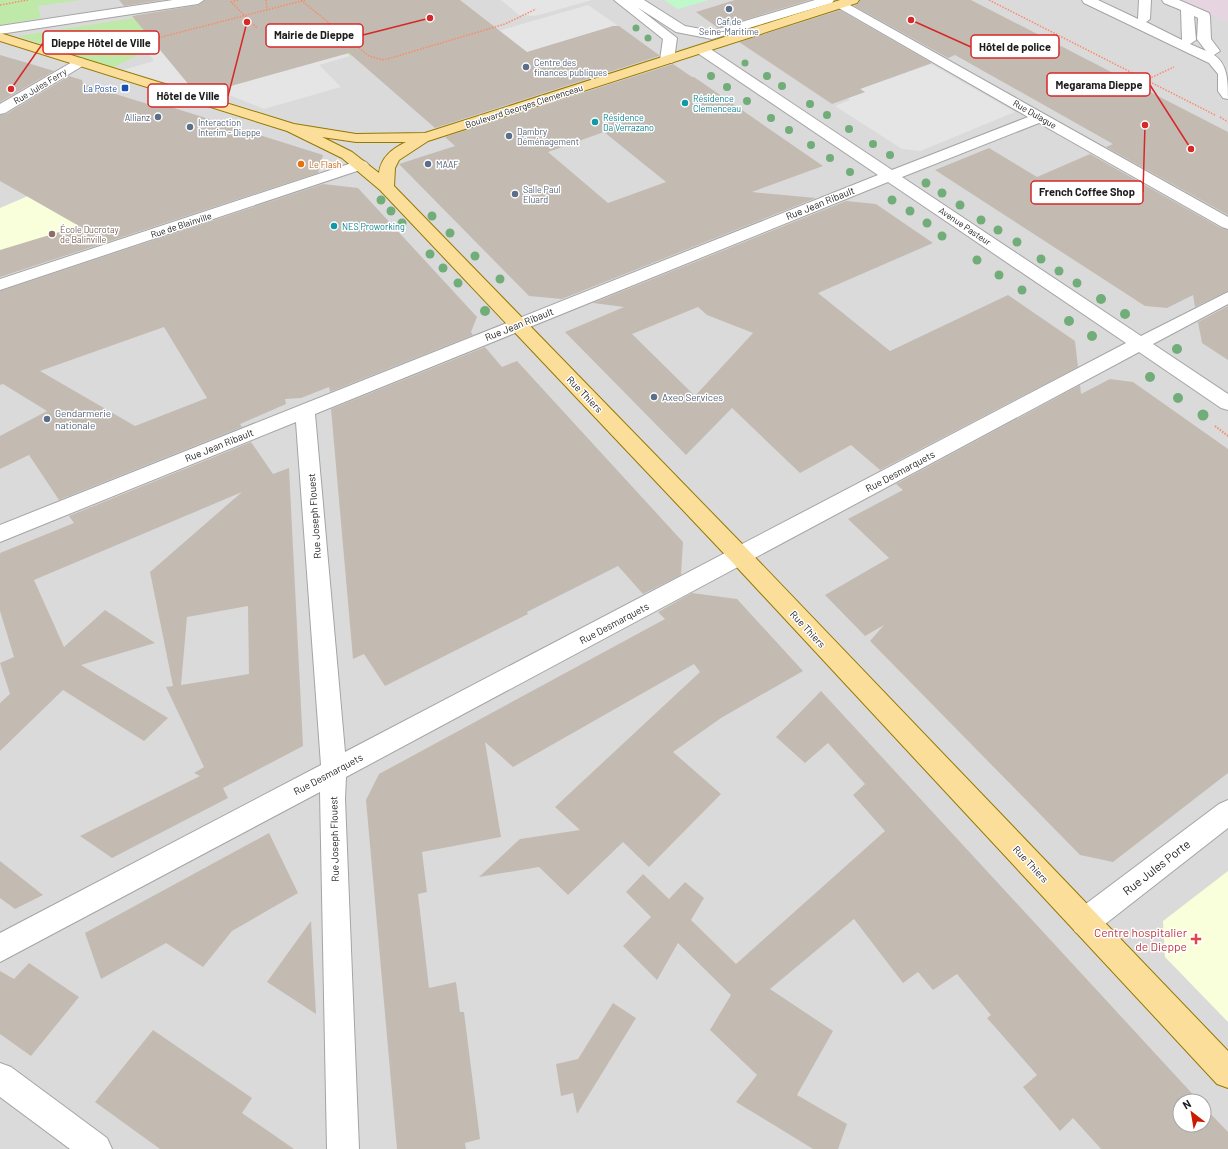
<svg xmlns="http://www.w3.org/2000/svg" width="1228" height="1149" font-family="Barlow,sans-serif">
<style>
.residential{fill:#dbdada;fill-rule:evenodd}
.industrial{fill:#e7d4e1}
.education{fill:#faffdb}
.grass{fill:#bfe9a8}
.park{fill:#bff9cb}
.parking{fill:#e5e5e5}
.building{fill:#c3bbb2;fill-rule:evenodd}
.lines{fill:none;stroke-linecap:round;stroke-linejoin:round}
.minor-casing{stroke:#a4a4a4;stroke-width:2}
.major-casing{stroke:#957800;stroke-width:2}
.path-far1{stroke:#f98b68;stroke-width:1.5;stroke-dasharray:1.5 1.5;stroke-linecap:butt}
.path{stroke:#f98b68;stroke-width:2;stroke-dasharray:1.5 1.5;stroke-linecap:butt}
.minor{fill:#fff;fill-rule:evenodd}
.major{fill:#fbde9a;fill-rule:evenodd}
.tree{fill:#71ad79}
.service-dot{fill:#5c6f8a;stroke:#fff;stroke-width:1.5}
.transit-dot{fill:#1a4fb4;stroke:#fff;stroke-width:1.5}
.culture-dot{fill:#0f9aa8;stroke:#fff;stroke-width:1.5}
.food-dot{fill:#e8710a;stroke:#fff;stroke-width:1.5}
.education-dot{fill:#8d6e63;stroke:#fff;stroke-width:1.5}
.health-dot{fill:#e0444e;stroke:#fff;stroke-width:1.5}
.labels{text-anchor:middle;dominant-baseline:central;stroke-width:3;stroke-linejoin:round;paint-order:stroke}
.far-service-label{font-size:9px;fill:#4e5e75;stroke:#fff;text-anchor:start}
.far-street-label{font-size:9px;fill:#1d1d1d;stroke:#fff}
.far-transit-label{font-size:9px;fill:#164399;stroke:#fff;text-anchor:end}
.far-culture-label{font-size:9px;fill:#0d838f;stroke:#fff;text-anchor:start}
.far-food-label{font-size:9px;fill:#c56008;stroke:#fff;text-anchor:start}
.far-education-label{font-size:9px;fill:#785e54;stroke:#fff;text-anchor:start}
.street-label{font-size:10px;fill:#1d1d1d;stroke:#fff}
.service-label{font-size:10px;fill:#4e5e75;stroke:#fff;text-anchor:start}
.near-street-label{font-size:12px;fill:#1d1d1d;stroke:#fff}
.near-health-label{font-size:12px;fill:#be3a42;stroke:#fff;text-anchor:end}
.leader{fill:none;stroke:#d62828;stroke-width:1.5}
.callout-dot{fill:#d62828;stroke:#fff;stroke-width:1.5}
.callout{fill:#fff;stroke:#d62828;stroke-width:1.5}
.callout-label{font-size:11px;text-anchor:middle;font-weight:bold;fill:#1d1d1d}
</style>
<rect width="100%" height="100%" fill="#eeece3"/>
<!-- residential -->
<path class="residential" d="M0,0H1228V1149H0ZM1180,1101H1204V1125H1180Z"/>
<!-- industrial -->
<path class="industrial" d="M1178,0H1228V22L1207,13Z"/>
<!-- education -->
<g class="education">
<path d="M35,193L101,230L0,273V208Z"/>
<path d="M1228,871V1022L1165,957L1163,921Z"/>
</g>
<!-- grass -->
<g class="grass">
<path d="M0,0H81L38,6L41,18L0,25Z"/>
<path d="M250,0H294L272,6L276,12L305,8L364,56H350L308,16L289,21L282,15L146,51L112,68L18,36Z"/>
</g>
<!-- park -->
<path class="park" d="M664,0H709L678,9Z"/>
<!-- parking -->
<g class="parking">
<path d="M501,0H592L535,16L519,15Z"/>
<path d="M588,5L617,25L455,74L428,51Z"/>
<path d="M282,15L308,16L350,56L319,65L341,87L264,109L207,86L188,89L123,70L154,61L146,51Z"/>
<path d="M931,64L1015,112L920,151L902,149L835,106L850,100L847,98L865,92L860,89Z"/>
</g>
<!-- building -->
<g class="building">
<path d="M119,0H163L124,6Z"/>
<path d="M205,0H460L527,52L613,26H619L659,55V56L435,128L349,53L202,94L194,91L132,16L198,5Z"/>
<path d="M735,0H810L718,28L696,12Z"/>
<path d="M860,0H971L1228,132V215L1106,147L1113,144L955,55L948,58L854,6L858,4Z"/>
<path d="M840,10L932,63L860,89L865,92L832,104L739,42Z"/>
<path d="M0,55L31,64L54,71L0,102Z"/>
<path d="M673,64L692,77H694L823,166L752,192L816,198L562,299L529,296L399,164L455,146L445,137ZM604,132L666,182L608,203L548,152Z"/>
<path d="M69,76L82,80L83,84L151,105L155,102L323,155L318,173L0,277V250L79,226L0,181V115L6,114Z"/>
<path d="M989,148L1037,177L1090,154L1221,228L1228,230V291L1195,307L1193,295L1167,308L1145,306L935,170Z"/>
<path d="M323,184L358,188L477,317L471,332L473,335L330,392L329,387L301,398L285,399L286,404L240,424L242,427L59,500L29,455L0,469V436L47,411L3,384L0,385V291ZM164,327L207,398L135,426L40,371Z"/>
<path d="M846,201L876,204L933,243L818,293L890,351L1008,295L1075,341L1078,367L880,470L851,445L800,473L732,408L686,455L565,332L624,307L593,303ZM698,307L707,315L753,333L695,396L632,334Z"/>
<path d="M1228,306V360L1202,343L1198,322Z"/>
<path d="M485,347L502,367L517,361L683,542L681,575L643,594L618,566L527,612L528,614L385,686L364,654L353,659L331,409Z"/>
<path d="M1110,379L1133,382L1228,449V773L1113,862L1080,855L870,641L884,625L865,636L825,595L889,558L848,519L903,490L896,484L1080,385L1081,394Z"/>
<path d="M251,442L273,474L289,468L303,746L223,788L228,798L112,858L80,836L200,776L194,773L204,767L166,687L173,686L150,572L242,492L34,580L64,647L105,610L155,643L81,665L168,718L144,741L63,690L0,751V703L10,694L0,663L14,657L0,611V553L74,523L69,516ZM248,606L249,674L181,685L187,617Z"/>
<path d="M692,593L737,599L803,671L721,718L673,752L721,794L649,867L623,842L568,895L539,867L479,877L520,839L580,830L555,807L700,672L694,664L513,767L485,742L501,837L422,852L427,892L418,894L429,988L456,982L460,1012H464L480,1139L465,1143L466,1149H397L366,800L379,774L665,619L658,612Z"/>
<path d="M821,691L1199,1101H1180V1125H1204V1107L1228,1132V1149H1101L1073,1118L1060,1131L1023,1087L1037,1075L987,1018L991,1015L957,974L933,990L918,972L903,983L854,919L770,989L833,1031L797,1095L847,1124L838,1149H813L736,1102L757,1075L710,1030L731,995L678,943L657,980L623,946L651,917L626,892L643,874L669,899L685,882L704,898L691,920L736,964L885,831L853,795L865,784L828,743L805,763L776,737Z"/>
<path d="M269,833L298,893L232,931L203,967L166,943L101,979L85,933Z"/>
<path d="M0,861L43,895L15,909L0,898Z"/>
<path d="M311,921L316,1014L267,982Z"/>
<path d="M29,963L79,997L31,1056L0,1034V971L14,979Z"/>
<path d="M613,1003L636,1018L577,1114L573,1093L561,1096L556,1064L578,1059Z"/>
<path d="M153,1030L252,1098L242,1113L294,1149H160L95,1102Z"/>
</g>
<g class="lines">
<defs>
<g id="minor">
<path d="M173,0H204L198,4L0,34V26Z"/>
<path d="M614,0H644L685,26L712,31L815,0H834L832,3L712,39L676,32L637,7L677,38L674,60L672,63H662L660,60L663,39Z"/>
<path d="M841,0L1228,217V229L1222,227L1039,123L902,177L1141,336L1228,292V304L1153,344L1228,394V410L1221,408L1139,352L346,777L345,799L359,1149H327L320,792L0,962V933L321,765L296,422L0,542V525L878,175L696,52L694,49L696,46H706L892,170L1028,117L837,7L835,4ZM888,182L1126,343L345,752L315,414Z"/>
<path d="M1082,0H1098L1138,19L1139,0H1151L1150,19L1146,22L1182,40L1181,10L1164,3L1162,0H1179L1209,13L1210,16L1211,39L1220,51L1214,55C1228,64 1228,82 1228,99L1223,98L1218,91V74L1209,63L1084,3ZM1194,16L1198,18L1197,39L1206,51L1190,44L1196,40Z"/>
<path d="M79,58L84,59L86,62L84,65L5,113L0,114V104Z"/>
<path d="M361,160L366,162L369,165L366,168L0,290V279Z"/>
<path d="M1228,800V828L1095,932L1085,936L1075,932L1071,922L1075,912L1219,804Z"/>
<path d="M0,1063L11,1067L107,1138L112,1149H70L0,1097Z"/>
</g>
<path id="major" d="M840,0H859L857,3L428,141L399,160L395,168L394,186L748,550L1228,1051V1088L1217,1084L732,562L380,190L342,158L287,131L0,41V33L294,124L356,134L425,133ZM322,137L356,142H406C392,149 381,157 379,173L352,152Z"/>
</defs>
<!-- minor casing -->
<use href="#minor" class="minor-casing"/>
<!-- major casing -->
<use href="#major" class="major-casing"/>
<!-- path-far1 -->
<g class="path-far1">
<path d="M238,0L231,2L257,28"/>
<path d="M266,0L267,10"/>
<path d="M301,0L369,56L384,60L505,24L536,9"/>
<path d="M989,0L1215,115"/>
<path d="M0,5L28,0"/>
<path d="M115,49L305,0"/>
<path d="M1146,80L1174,67"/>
<path d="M1220,117L1228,122"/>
</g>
<!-- path -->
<path class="path" d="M1215,426L1228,436"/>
<!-- minor -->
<use href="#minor" class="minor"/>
<!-- major -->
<use href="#major" class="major"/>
</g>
<!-- trees -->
<g class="tree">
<circle cx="636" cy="28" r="3.5"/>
<circle cx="648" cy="38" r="3.5"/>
<circle cx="745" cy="63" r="3.5"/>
<circle cx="711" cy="76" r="4"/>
<circle cx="767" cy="76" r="4"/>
<circle cx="782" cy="86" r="4"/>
<circle cx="727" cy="87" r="4"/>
<circle cx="747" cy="101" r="4"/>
<circle cx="810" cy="104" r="4"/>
<circle cx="827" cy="115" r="4"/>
<circle cx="771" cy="118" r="4"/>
<circle cx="849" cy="129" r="4"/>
<circle cx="789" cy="130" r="4"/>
<circle cx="873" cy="144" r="4"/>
<circle cx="811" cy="145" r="4"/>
<circle cx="890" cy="155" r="4"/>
<circle cx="830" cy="158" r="4"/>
<circle cx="850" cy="172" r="4"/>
<circle cx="926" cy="183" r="4.5"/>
<circle cx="942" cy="193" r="4.5"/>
<circle cx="381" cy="200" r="4.5"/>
<circle cx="892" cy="200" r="4.5"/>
<circle cx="960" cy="205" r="4.5"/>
<circle cx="391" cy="211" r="4.5"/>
<circle cx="910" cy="211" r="4.5"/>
<circle cx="432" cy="216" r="4.5"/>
<circle cx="981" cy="220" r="4.5"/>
<circle cx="402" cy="223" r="4.5"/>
<circle cx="927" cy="223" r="4.5"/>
<circle cx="998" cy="230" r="4.5"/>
<circle cx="450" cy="233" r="4.5"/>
<circle cx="942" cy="236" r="4.5"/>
<circle cx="1017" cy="242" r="4.5"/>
<circle cx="430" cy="254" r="4.5"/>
<circle cx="475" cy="256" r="4.5"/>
<circle cx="1041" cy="259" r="4.5"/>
<circle cx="977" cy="260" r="4.5"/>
<circle cx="443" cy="268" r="4.5"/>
<circle cx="1059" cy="271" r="4.5"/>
<circle cx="999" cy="275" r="4.5"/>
<circle cx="500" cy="279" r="4.5"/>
<circle cx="458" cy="283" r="4.5"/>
<circle cx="1077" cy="283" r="4.5"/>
<circle cx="1022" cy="290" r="4.5"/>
<circle cx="1101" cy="299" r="5"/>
<circle cx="485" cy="311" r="5"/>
<circle cx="1125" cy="314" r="5"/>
<circle cx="1069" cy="321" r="5"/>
<circle cx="1092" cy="336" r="5"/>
<circle cx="1177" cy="349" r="5"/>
<circle cx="1150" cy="377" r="5"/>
<circle cx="1178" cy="398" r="5"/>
<circle cx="1203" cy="415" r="5.5"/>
</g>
<!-- markers -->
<g class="service-dot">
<circle cx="729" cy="9" r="4"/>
<circle cx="526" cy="67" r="4"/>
<circle cx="158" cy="117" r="4"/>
<circle cx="190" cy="127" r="4"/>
<circle cx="509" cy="136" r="4"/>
<circle cx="428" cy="164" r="4"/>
<circle cx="515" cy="194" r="4"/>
<circle cx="654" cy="397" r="4"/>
<circle cx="47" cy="419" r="4"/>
</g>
<rect class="transit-dot" x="121" y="84" width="8" height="8" rx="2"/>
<g class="culture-dot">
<circle cx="685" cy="103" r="4"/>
<circle cx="595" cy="122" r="4"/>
<circle cx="334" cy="226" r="4"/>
</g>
<circle class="food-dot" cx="301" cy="164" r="4"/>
<circle class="education-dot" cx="52" cy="234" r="4"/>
<path class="health-dot" d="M1194 933h4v4h4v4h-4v4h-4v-4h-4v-4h4z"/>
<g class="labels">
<!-- far-service labels -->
<g class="far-service-label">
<text x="729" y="21" text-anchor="middle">Caf de<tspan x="729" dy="10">Seine-Maritime</tspan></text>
<text x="534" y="62">Centre des<tspan x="534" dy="10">finances publiques</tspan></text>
<text x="150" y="117" text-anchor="end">Allianz</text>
<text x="198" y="122">Interaction<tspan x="198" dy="10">Interim - Dieppe</tspan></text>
<text x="517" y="131">Dambry<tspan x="517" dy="10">Déménagement</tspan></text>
<text x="436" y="164">MAAF</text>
<text x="523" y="189">Salle Paul<tspan x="523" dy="10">Eluard</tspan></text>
</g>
<!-- far-street labels -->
<g class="far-street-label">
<text transform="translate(40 86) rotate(-31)">Rue Jules Ferry</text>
<text transform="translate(524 106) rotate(-18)">Boulevard Georges Clemenceau</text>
<text transform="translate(1035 114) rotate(30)">Rue Dulague</text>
<text transform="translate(181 225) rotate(-18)">Rue de Blainville</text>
<text transform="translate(965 226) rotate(34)">Avenue Pasteur</text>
</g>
<!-- far-transit labels -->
<g class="far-transit-label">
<text x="117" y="88">La Poste</text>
</g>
<!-- far-culture labels -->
<g class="far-culture-label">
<text x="693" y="98">Résidence<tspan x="693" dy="10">Clemenceau</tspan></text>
<text x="603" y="117">Résidence<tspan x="603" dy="10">Da Verrazano</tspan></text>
<text x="342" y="226">NES Proworking</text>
</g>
<!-- far-food labels -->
<g class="far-food-label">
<text x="309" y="164">Le Flash</text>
</g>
<!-- far-education labels -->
<g class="far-education-label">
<text x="60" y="229">École Ducrotay<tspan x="60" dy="10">de Balinville</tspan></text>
</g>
<!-- street labels -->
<g class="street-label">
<text transform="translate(820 203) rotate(-22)">Rue Jean Ribault</text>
<text transform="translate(519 324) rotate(-22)">Rue Jean Ribault</text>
<text transform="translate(585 394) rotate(46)">Rue Thiers</text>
<text transform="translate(219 445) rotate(-22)">Rue Jean Ribault</text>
<text transform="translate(900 471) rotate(-28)">Rue Desmarquets</text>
<text transform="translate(314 516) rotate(-94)">Rue Joseph Flouest</text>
<text transform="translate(614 623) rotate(-28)">Rue Desmarquets</text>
<text transform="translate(808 629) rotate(47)">Rue Thiers</text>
<text transform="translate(328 774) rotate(-28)">Rue Desmarquets</text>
<text transform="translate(334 839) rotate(-91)">Rue Joseph Flouest</text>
<text transform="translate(1031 864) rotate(47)">Rue Thiers</text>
</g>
<!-- service labels -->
<g class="service-label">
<text x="662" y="397">Axeo Services</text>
<text x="55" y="413">Gendarmerie<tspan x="55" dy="12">nationale</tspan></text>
</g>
<!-- near-street labels -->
<g class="near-street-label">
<text transform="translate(1156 867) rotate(-38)">Rue Jules Porte</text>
</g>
<!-- near-health labels -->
<g class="near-health-label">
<text x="1187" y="932">Centre hospitalier<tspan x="1187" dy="14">de Dieppe</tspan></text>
</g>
</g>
<!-- callouts -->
<path class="leader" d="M430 18L363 35M11 89L43 43M911 20L971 47M1191 149L1150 85M247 22L228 96M1145 125L1143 192"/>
<g class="callout-dot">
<circle cx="430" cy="18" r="4"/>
<circle cx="11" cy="89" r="4"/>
<circle cx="911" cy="20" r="4"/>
<circle cx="1191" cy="149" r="4"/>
<circle cx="247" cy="22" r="4"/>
<circle cx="1145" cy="125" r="4"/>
</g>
<g class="callout">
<rect x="266" y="24" width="97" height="23" rx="4"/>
<rect x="43" y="31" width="116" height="23" rx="4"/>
<rect x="971" y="35" width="88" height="23" rx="4"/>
<rect x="1047" y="73" width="103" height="23" rx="4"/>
<rect x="148" y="84" width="80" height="23" rx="4"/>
<rect x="1031" y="181" width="112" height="23" rx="4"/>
</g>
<g class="callout-label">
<text x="314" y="39">Mairie de Dieppe</text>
<text x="101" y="47">Dieppe Hôtel de Ville</text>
<text x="1015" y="51">Hôtel de police</text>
<text x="1099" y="89">Megarama Dieppe</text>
<text x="188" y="100">Hôtel de Ville</text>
<text x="1087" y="196">French Coffee Shop</text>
</g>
<!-- north arrow -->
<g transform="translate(1192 1113) rotate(329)"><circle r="19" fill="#ffffff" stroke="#a5a5a5"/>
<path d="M0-3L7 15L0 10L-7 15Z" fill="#c91b01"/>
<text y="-6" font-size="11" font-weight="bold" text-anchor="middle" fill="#1d1d1d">N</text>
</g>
</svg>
